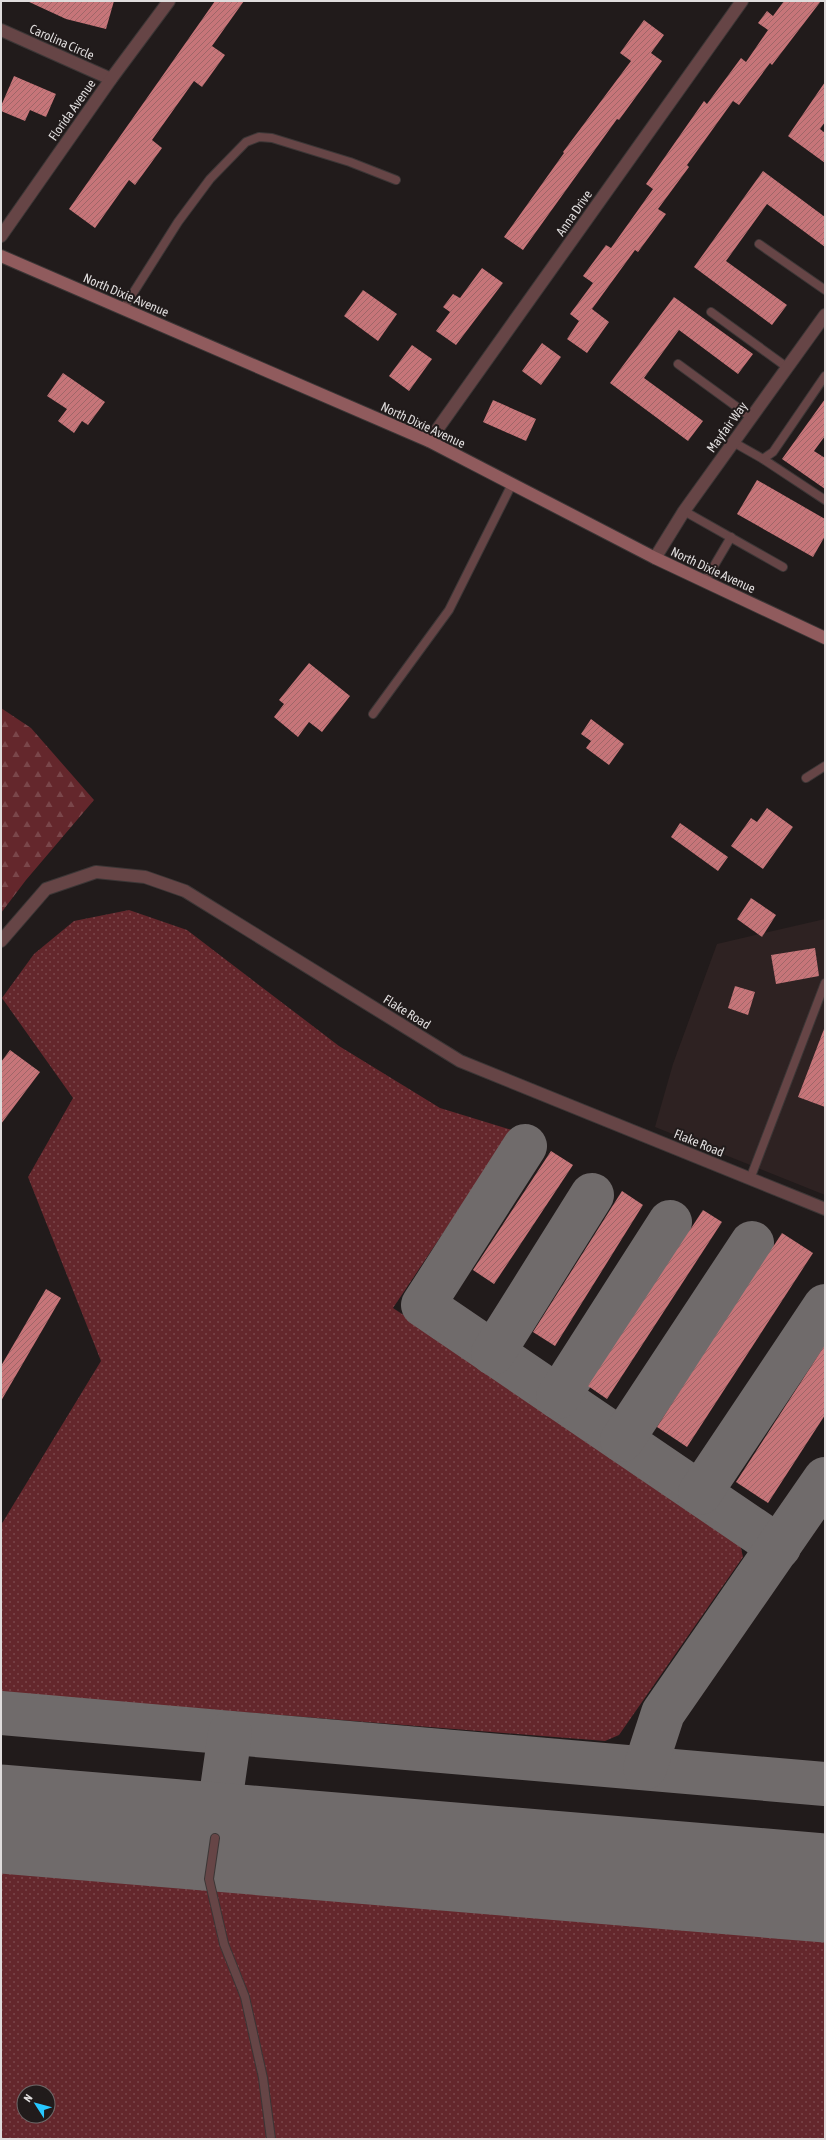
<svg xmlns="http://www.w3.org/2000/svg" width="826" height="2140" font-family="'Asap Condensed',sans-serif">
<style>
.built{fill:#2e2222}
.grass{fill:url(#grass-dots);fill-rule:evenodd}
.forest{fill:url(#forest-firs)}
.lines{fill:none;stroke-linecap:round;stroke-linejoin:round}
.taxiway{stroke:#706b6b;stroke-width:44}
.runway{stroke:#706b6b;stroke-width:109}
.building{fill:url(#building-hatch)}
.lane-casing{stroke:#3c3636;stroke-width:10}
.street-casing{stroke:#3c3636;stroke-width:14}
.secondary-casing{stroke:#3c3636;stroke-width:14}
.lane{stroke:#664546;stroke-width:8}
.street{stroke:#664546;stroke-width:12}
.secondary{stroke:#905b5d;stroke-width:12}
.labels{text-anchor:middle;dominant-baseline:central;stroke-width:4;stroke-linejoin:round;paint-order:stroke}
.street-label{font-size:13px;fill:#dfdcdc;stroke:#211b1b}
</style>
<defs>
<pattern id="grass-dots" width="8" height="8" patternUnits="userSpaceOnUse"><rect width="8" height="8" fill="#64272c"/><path d="M2 2h.1M6 6h.1" fill="none" stroke="#7a464a" stroke-width="1.8" stroke-linecap="round"/></pattern>
<pattern id="forest-firs" width="22" height="20" patternUnits="userSpaceOnUse"><rect width="22" height="20" fill="#64272c"/><path d="M5 1l3.5 6h-7zM16 11l3.5 6h-7z" fill="#7a464a"/></pattern>
<pattern id="building-hatch" width="6" height="6" patternUnits="userSpaceOnUse"><rect width="6" height="6" fill="#c67579"/><path d="M-1 1l2-2M0 6l6-6M5 7l2-2" fill="none" stroke="#9f6668"/></pattern>
</defs>
<rect width="100%" height="100%" fill="#211b1b"/>
<!-- built -->
<path class="built" d="M825,919V1195L655,1127L673,1064L717,944Z"/>
<!-- grass -->
<g class="grass">
<path d="M129,910L187,930L339,1046L440,1108L512,1130L393,1308L739,1539L743,1557L619,1735L605,1741L1,1693V1525L101,1361L28,1177L73,1098L2,998L34,954L74,921Z"/>
<path d="M1,1864L825,1930V2139H1ZM24,2092H48V2116H24Z"/>
</g>
<!-- forest -->
<path class="forest" d="M1,708L31,728L94,800L26,880L1,913Z"/>
<g class="lines">
<!-- taxiway -->
<g class="taxiway">
<path d="M525,1146L423,1305L779,1547"/>
<path d="M493,1353L592,1195"/>
<path d="M558,1397L670,1222"/>
<path d="M622,1440L752,1243"/>
<path d="M700,1493L825,1306"/>
<path d="M1,1713L825,1784"/>
<path d="M645,1768L663,1713L825,1479"/>
<path d="M215,1838L230,1733"/>
</g>
<!-- runway -->
<path class="runway" d="M1,1819L825,1888"/>
</g>
<!-- building -->
<g class="building">
<path d="M27,1H114L106,29L66,19Z"/>
<path d="M215,1H244L212,46L225,55L202,87L194,81L152,140L162,148L135,185L129,180L95,228L69,209Z"/>
<path d="M784,1H821L772,65L770,63L739,105L733,101L687,165L689,167L658,209L666,214L638,252L635,250L592,309L609,322L587,353L567,339L579,321L570,314L593,283L583,276L606,245L611,248L653,189L646,184L704,101L707,104L741,58L746,62L768,30L758,23L767,11L773,16Z"/>
<path d="M644,20L664,35L651,53L662,61L619,120L617,119L523,250L504,237L564,153L563,152L631,61L620,53Z"/>
<path d="M14,76L56,94L46,117L30,110L25,121L1,111V106Z"/>
<path d="M825,82V122L820,129L825,133V163L788,136Z"/>
<path d="M763,171L825,217V247L767,204L726,261L787,305L772,325L694,267Z"/>
<path d="M482,268L503,283L456,345L436,331L450,312L443,307L453,294L460,298Z"/>
<path d="M363,290L397,314L378,341L344,316Z"/>
<path d="M674,297L753,354L738,374L679,330L644,378L703,421L688,441L610,383Z"/>
<path d="M542,343L561,357L541,385L522,371Z"/>
<path d="M412,345L432,359L409,391L389,376Z"/>
<path d="M63,373L105,402L88,425L82,421L74,433L58,421L67,409L47,396Z"/>
<path d="M825,399V436L814,451L825,458V489L782,459Z"/>
<path d="M493,400L536,419L526,441L483,422Z"/>
<path d="M757,480L825,519V536L813,557L737,514Z"/>
<path d="M309,663L350,696L322,732L309,722L298,737L274,717L284,704L279,700Z"/>
<path d="M591,719L624,744L609,765L586,748L591,741L581,734Z"/>
<path d="M767,808L793,827L763,869L731,846L751,818L757,822Z"/>
<path d="M680,823L728,857L718,871L671,837Z"/>
<path d="M751,898L776,915L762,937L737,919Z"/>
<path d="M815,948L819,976L776,984L771,955Z"/>
<path d="M735,986L755,992L748,1015L728,1008Z"/>
<path d="M824,1029H825V1107L798,1097Z"/>
<path d="M10,1050L40,1072L1,1124V1062Z"/>
<path d="M551,1151L573,1165L494,1284L473,1270Z"/>
<path d="M622,1191L643,1205L555,1346L533,1332Z"/>
<path d="M703,1210L722,1222L607,1399L588,1386Z"/>
<path d="M782,1233L813,1253L687,1447L657,1427Z"/>
<path d="M46,1289L61,1298L1,1401V1366Z"/>
<path d="M825,1345V1415L768,1503L736,1482Z"/>
</g>
<g class="lines">
<defs>
<g id="lane">
<path d="M759,244L825,290"/>
<path d="M123,309L178,222L210,179L246,142L259,137L272,138L350,162L396,180"/>
<path d="M711,312L788,368"/>
<path d="M678,364L752,418"/>
<path d="M733,442L763,459L825,500"/>
<path d="M763,459L773,452L825,376"/>
<path d="M684,511L783,567"/>
<path d="M705,581L731,537"/>
<path d="M373,714L449,610L512,484"/>
<path d="M806,778L825,766"/>
<path d="M750,1179L825,983"/>
<path d="M215,1838L209,1879L224,1944L245,1997L263,2078L271,2139"/>
</g>
<g id="street">
<path d="M1,30L111,79"/>
<path d="M1,236L111,79L169,1"/>
<path d="M429,441L742,1"/>
<path d="M655,558L684,511L825,315"/>
<path d="M1,941L46,889L96,872L145,877L185,891L460,1061L825,1209"/>
</g>
<path id="secondary" d="M1,256L429,441L655,558L825,638"/>
</defs>
<!-- lane casing -->
<use href="#lane" class="lane-casing"/>
<!-- street casing -->
<use href="#street" class="street-casing"/>
<!-- secondary casing -->
<use href="#secondary" class="secondary-casing"/>
<!-- lane -->
<use href="#lane" class="lane"/>
<!-- street -->
<use href="#street" class="street"/>
<!-- secondary -->
<use href="#secondary" class="secondary"/>
</g>
<g class="labels">
<!-- street labels -->
<g class="street-label">
<text transform="translate(62 42) rotate(24)">Carolina Circle</text>
<text transform="translate(72 110) rotate(-55)">Florida Avenue</text>
<text transform="translate(574 213) rotate(-55)">Anna Drive</text>
<text transform="translate(126 295) rotate(23)">North Dixie Avenue</text>
<text transform="translate(423 425) rotate(25)">North Dixie Avenue</text>
<text transform="translate(727 427) rotate(-54)">Mayfair Way</text>
<text transform="translate(713 570) rotate(25)">North Dixie Avenue</text>
<text transform="translate(407 1012) rotate(32)">Flake Road</text>
<text transform="translate(699 1143) rotate(22)">Flake Road</text>
</g>
</g>
<!-- border -->
<rect width="826" height="2140" fill="none" stroke="#dfdcdc" stroke-width="4"/>
<!-- north arrow -->
<g transform="translate(36 2104) rotate(306)"><circle r="19" fill="#211b1b" stroke="#6d6868"/>
<path d="M0-3L7 15L0 10L-7 15Z" fill="#27c8ff"/>
<text y="-6" font-size="11" font-weight="bold" text-anchor="middle" fill="#dfdcdc">N</text>
</g>
</svg>
